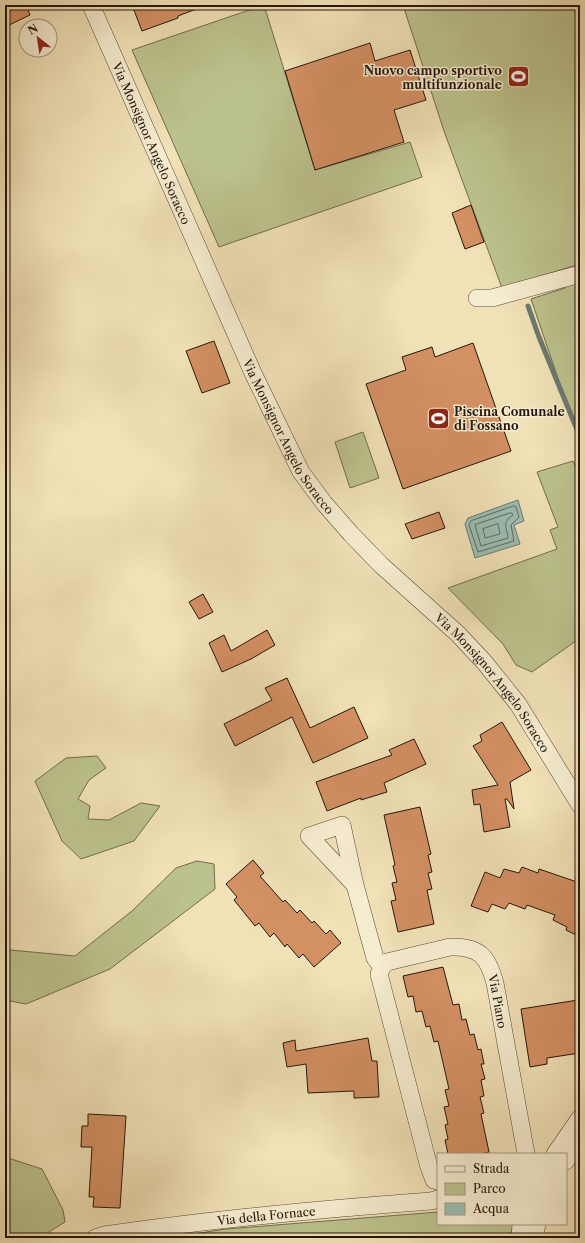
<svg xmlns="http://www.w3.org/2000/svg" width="585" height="1243" font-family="'Libre Caslon Text',serif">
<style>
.green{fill:#bcc28d;stroke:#706c4d}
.water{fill:#9bbdb2;stroke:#6c7a70}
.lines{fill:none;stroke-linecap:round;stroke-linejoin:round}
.shore{stroke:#606a60;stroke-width:1}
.stream{stroke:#6c7a70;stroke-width:5}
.building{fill:#d39063;stroke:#25160d}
.minor-casing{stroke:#584938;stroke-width:18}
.minor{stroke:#f6ecd0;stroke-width:17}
.labels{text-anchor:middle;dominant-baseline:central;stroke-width:3;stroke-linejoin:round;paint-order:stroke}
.poi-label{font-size:12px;font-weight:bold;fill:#25160d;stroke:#f6ecd0;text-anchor:end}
.street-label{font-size:12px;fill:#25160d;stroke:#f6ecd0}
</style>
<rect width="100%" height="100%" fill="#f1e1b7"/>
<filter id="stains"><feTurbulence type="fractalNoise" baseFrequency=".005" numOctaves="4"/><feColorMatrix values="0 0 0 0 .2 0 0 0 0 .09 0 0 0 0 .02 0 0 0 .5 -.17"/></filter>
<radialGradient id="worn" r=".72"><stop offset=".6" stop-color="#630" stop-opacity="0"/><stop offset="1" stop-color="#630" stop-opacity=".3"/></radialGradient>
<!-- green -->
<g class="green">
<path d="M264,5L315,170L410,142L422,177L219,247L132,50Z"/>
<path d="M403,5H580V264L502,288L444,131Z"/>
<path d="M580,278V443L531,299L565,288L564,284Z"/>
<path d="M363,432L379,478L350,488L335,442Z"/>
<path d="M573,461L580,477V638L532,672L516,665L503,644L448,588L557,549L550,530L558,527L537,472Z"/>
<path d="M97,756L106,768L89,780L78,799L90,806L88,819L109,820L141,803L160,806L134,841L81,859L62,841L35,781L66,758Z"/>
<path d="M197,861L214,864L215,889L110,969L26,1004L5,1000V945L10,950L75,956L132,911L176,868Z"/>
<path d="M5,1157L42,1169L63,1210L65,1222L39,1238H5Z"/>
<path d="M438,1212V1224H513L511,1238H181L180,1236L226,1229Z"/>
</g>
<!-- water -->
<path class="water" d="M518,500L524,521L514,525L520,544L475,558L465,524L468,518Z"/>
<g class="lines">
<!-- shore -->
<g class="shore">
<path d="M514,506L516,507L519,517L511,525L514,541L478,552L469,525L471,521Z"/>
<path d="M510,513H512L513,515C501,523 507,527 508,538L481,546L475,525Z"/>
<path d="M498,524L500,534L485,538L483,529Z"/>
</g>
<!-- stream -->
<path class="stream" d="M528,306L539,337L580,437"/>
</g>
<!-- building -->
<g class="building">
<path d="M5,5H26L30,15L5,27Z"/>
<path d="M132,5H204V6L178,16V18L142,31Z"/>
<path d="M370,43L375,61L410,50L426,100L394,110L404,142L315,170L285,71Z"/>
<path d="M471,205L484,242L465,249L452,213Z"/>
<path d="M214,341L230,383L202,393L186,351Z"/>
<path d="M473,343L511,451L403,489L366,384L406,370L402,357L432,347L435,357Z"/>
<path d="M439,512L445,528L412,539L405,524Z"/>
<path d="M203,594L213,612L199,619L189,602Z"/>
<path d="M267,630L275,645L251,659L222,672L209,643L224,635L231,651Z"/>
<path d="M287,678L310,728L354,707L368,738L313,763L292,717L235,746L224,724L272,700L265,688Z"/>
<path d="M502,722L531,770L510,782L514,809L507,799H505L510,827L484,832L480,804L474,805L472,790L498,785L473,746L482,741L480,735Z"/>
<path d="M414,739L426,764L384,783L387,792L361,800V798L327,811L316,782L392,755L389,750Z"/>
<path d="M420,807L431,854L428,855L432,872L428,873L432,889L427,890L434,924L398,932L391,901L396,900L392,883L397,882L393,866L395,865L384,815Z"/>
<path d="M253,860L264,873L260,876L283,902L285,900L297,913L300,910L312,923L314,921L326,934L330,930L341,943L314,967L303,954L299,958L287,944L285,947L274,933L270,937L259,923L255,926L234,900L237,897L226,884Z"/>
<path d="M522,867L538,873L539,869L580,883V937L566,930L567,927L553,920L555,915L527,905L525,909L509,903L505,909L492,904L488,912L471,906L485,872L500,878L504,869L519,873Z"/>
<path d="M443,967L453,1005L459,1004L462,1020L466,1019L470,1035L474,1034L478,1050L481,1049L484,1064H481L485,1079L481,1080L484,1096L480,1097L484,1113L481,1114L489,1152L481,1154H448L445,1140L448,1139L445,1125L448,1124L444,1107L449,1106L445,1090L449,1089L438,1041L434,1042L430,1026L426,1027L422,1011L416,1012L413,996L408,997L403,976Z"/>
<path d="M578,1000L580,1013V1053L547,1058V1064L530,1067L521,1009Z"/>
<path d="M368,1038L372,1061H377L379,1097L354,1098V1091L308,1093L306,1064L287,1067L283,1043L295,1040L296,1051Z"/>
<path d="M88,1114L126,1116L120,1208L93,1207L94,1197H89L92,1147H81L82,1126H88Z"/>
</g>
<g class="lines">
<defs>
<g id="minor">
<path id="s1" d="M91,5L253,373L301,472L324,503L351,534L381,565L458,634L485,663L518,704L580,805"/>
<path d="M477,298H492L580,274"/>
<path d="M355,885L309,836L342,825L355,885L375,958L382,967L379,974L429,1167L434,1180L438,1181"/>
<path id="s2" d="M382,967L387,962L450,947C480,946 488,957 495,983L526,1154"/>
<path d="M555,1154L580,1118"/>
<path d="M566,1161L580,1137"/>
<path id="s3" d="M95,1238L104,1235C212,1219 322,1209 431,1201L438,1199"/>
<path d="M520,1238L521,1224"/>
<path d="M534,1238L537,1224"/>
</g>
</defs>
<!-- minor casing -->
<use href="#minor" class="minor-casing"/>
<!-- minor -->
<use href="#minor" class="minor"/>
</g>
<!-- icons -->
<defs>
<symbol id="stadium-square" viewBox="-11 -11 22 22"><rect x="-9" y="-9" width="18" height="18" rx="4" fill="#8f2418" stroke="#f6ecd0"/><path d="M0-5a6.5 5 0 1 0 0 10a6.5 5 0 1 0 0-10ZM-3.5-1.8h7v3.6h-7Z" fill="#fff"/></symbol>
</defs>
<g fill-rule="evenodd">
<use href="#stadium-square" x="506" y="64" width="25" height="25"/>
<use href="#stadium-square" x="426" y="406" width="25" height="25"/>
</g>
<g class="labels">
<!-- poi labels -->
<g class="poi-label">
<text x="502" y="70">Nuovo campo sportivo<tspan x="502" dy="14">multifunzionale</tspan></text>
<text x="454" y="411" text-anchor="start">Piscina Comunale<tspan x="454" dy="14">di Fossano</tspan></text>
</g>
<!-- street labels -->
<g class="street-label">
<text stroke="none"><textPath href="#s1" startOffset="151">Via Monsignor Angelo Soracco</textPath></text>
<text stroke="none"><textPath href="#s1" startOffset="475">Via Monsignor Angelo Soracco</textPath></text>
<text stroke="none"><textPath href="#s1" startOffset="798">Via Monsignor Angelo Soracco</textPath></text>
<text stroke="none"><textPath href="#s2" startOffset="155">Via Piano</textPath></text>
<text stroke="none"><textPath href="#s3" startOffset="173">Via della Fornace</textPath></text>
</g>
</g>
<!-- margin -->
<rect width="585" height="1243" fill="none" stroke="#f1e1b7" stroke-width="20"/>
<rect x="6" y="6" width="573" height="1231" fill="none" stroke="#25160d" stroke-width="2"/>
<rect x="10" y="10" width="565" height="1223" fill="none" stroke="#25160d"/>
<!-- legend -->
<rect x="437" y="1153" width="130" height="72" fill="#f6ecd0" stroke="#a29682"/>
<rect x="445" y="1166" width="20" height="6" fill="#f6ecd0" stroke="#a29682"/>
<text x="473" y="1173" font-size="12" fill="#25160d">Strada</text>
<rect x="445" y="1183" width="20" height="12" fill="#bcc28d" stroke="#a29682"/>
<text x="473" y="1193" font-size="12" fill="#25160d">Parco</text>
<rect x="445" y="1203" width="20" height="12" fill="#9bbdb2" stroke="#a29682"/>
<text x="473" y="1213" font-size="12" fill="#25160d">Acqua</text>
<!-- north arrow -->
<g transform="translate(38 38) rotate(330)"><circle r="19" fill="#f6ecd0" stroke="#a29682"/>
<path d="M0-3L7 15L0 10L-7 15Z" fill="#8f2418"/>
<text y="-6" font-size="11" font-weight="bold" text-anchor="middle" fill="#25160d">N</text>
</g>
<rect width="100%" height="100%" filter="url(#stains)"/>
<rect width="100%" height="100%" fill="url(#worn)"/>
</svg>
